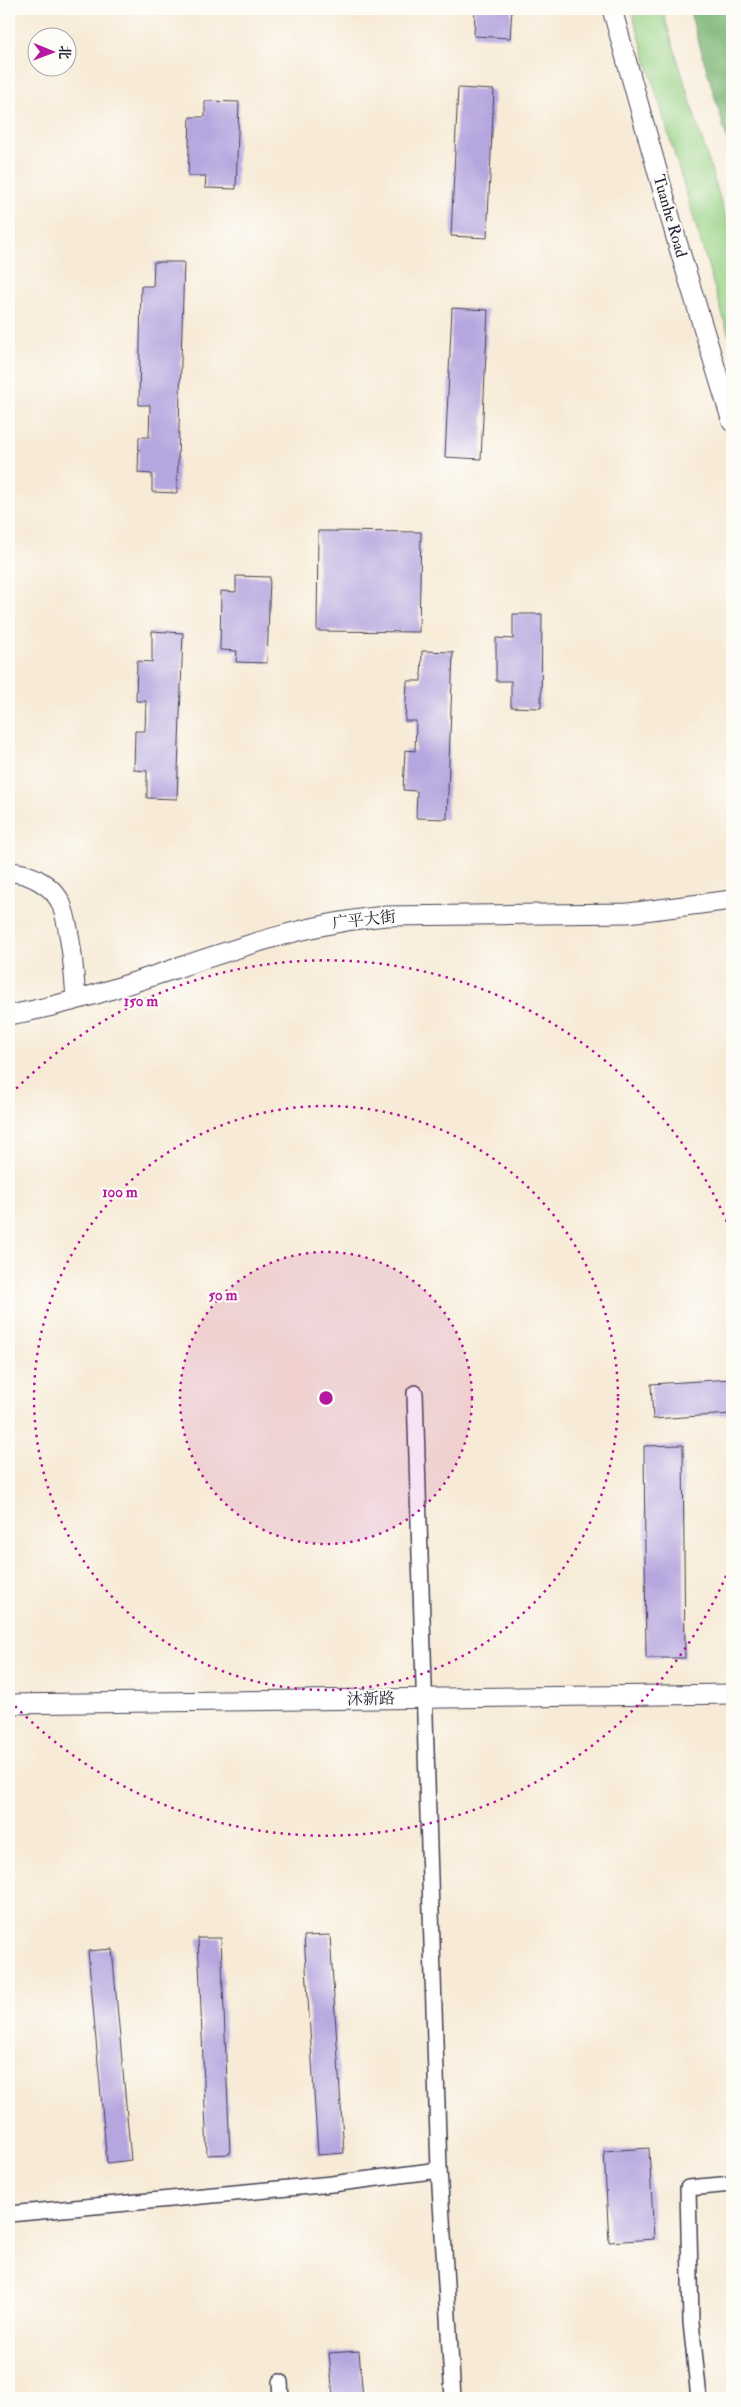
<svg xmlns="http://www.w3.org/2000/svg" width="741" height="2407" font-family="'IM FELL Double Pica','Noto Serif SC',serif">
<style>
.green{fill:#97d285;stroke:#5c7a60}
.forest{fill:#79b472;stroke:#4e6b56}
.building{fill:#b6a6df}
.lines{fill:none;stroke-linecap:round;stroke-linejoin:round}
.minor-casing{stroke:#424052;stroke-width:18}
.tertiary-casing{stroke:#424052;stroke-width:21}
.minor{stroke:#fff;stroke-width:15}
.tertiary{stroke:#fff;stroke-width:19}
.ring{fill:none;stroke:#b5179e;stroke-width:2.5;stroke-dasharray:2.5 5}
.labels{text-anchor:middle;dominant-baseline:central;stroke-width:4.5;stroke-linejoin:round;paint-order:stroke}
.street-label{font-size:16px;fill:#22223b;stroke:#fdfcf7}
.centre{fill:#b5179e;stroke:#fdfcf7;stroke-width:2.5}
.ring-label{font-size:15px;text-anchor:middle;font-weight:bold;fill:#b5179e;stroke:#fdfcf7;stroke-width:4.5;stroke-linejoin:round;paint-order:stroke}
</style>
<rect width="100%" height="100%" fill="#fdfcf7"/>
<filter id="ink" filterUnits="userSpaceOnUse"><feTurbulence type="fractalNoise" baseFrequency=".02" numOctaves="2"/><feDisplacementMap in="SourceGraphic" scale="10" xChannelSelector="R" yChannelSelector="G"/><feConvolveMatrix kernelMatrix="1 2 1 2 8 2 1 2 1" color-interpolation-filters="sRGB"/></filter>
<filter id="wash" filterUnits="userSpaceOnUse"><feTurbulence type="fractalNoise" baseFrequency=".0096" numOctaves="4" result="noise"/><feDisplacementMap in="SourceGraphic" scale="20" xChannelSelector="R" yChannelSelector="G"/><feGaussianBlur stdDeviation="1.12" result="paint"/><feColorMatrix in="noise" values="0 0 0 0 0 0 0 0 0 0 0 0 0 0 0 0 0 1.4 0 .05"/><feComposite in="paint" operator="in"/></filter>
<g filter="url(#wash)">
<rect width="100%" height="100%" fill="#f7ead6"/>
<!-- green -->
<path class="green" d="M631,9H662L732,238V346Z"/>
<!-- forest -->
<path class="forest" d="M689,9H732V156Z"/>
<g id="blocks">
<!-- building -->
<g class="building">
<path d="M475,9H512L510,38L474,36Z"/>
<path d="M458,88L494,90L487,238L451,236Z"/>
<path d="M205,101L239,102L236,189L205,188L206,176H188L190,117H205Z"/>
<path d="M154,262H184L177,493L152,492V474L138,473L139,437H149L150,405H139L141,286H153Z"/>
<path d="M452,308L488,310L481,459L445,457Z"/>
<path d="M318,531L421,532L419,632L317,631Z"/>
<path d="M236,576L270,577L267,663L236,662L237,651L220,650L221,591L236,592Z"/>
<path d="M513,614H542L541,708L511,707V681H496V638L513,639Z"/>
<path d="M152,631L183,633L177,799L147,798V771L134,770L135,731H145L146,701H136L137,661L152,662Z"/>
<path d="M422,651L453,652L447,819L416,818L417,791L403,790L405,750L415,751L416,721H405L407,681H421Z"/>
<path d="M732,1379V1414L653,1419L651,1384Z"/>
<path d="M683,1445L685,1658H646L644,1446Z"/>
<path d="M330,1935L344,2153L318,2155L304,1936Z"/>
<path d="M198,1938H221L230,2154L207,2155Z"/>
<path d="M112,1949L131,2160L107,2163L88,1951Z"/>
<path d="M649,2148L654,2239L609,2242L604,2151Z"/>
<path d="M359,2351L363,2398H333L329,2353Z"/>
</g>
</g>
</g>
<g filter="url(#ink)">
<use href="#blocks" fill-opacity="0" stroke="#424052" stroke-width="1"/>
<g class="lines">
<defs>
<g id="minor">
<path d="M415,1393L439,2170"/>
<path d="M9,2214L332,2184L439,2170L453,2398"/>
<path d="M280,2382L281,2398"/>
<path d="M699,2398L691,2322L688,2188L732,2184"/>
</g>
<g id="tertiary">
<path d="M612,9L678,245L732,422"/>
<path d="M9,872C29,872 55,886 62,906C71,932 74,972 76,999"/>
<path d="M9,1015C138,993 255,927 387,916L628,913L732,900"/>
<path d="M9,1704L732,1694"/>
</g>
</defs>
<!-- minor casing -->
<use href="#minor" class="minor-casing"/>
<!-- tertiary casing -->
<use href="#tertiary" class="tertiary-casing"/>
<!-- minor -->
<use href="#minor" class="minor"/>
<!-- tertiary -->
<use href="#tertiary" class="tertiary"/>
</g>
</g>
<!-- distance rings -->
<circle cx="326" cy="1398" r="146" fill="#b5179e" fill-opacity=".12"/>
<g class="ring">
<circle cx="326" cy="1398" r="146"/>
<circle cx="326" cy="1398" r="292"/>
<path d="M732 1562A438 438 0 0 1 11 1702M11 1094A438 438 0 0 1 732 1234"/>
</g>
<g class="labels">
<!-- street labels -->
<g class="street-label">
<text transform="translate(670 216) rotate(74)">Tuanhe Road</text>
<text transform="translate(364 920) rotate(-6)">广平大街</text>
<text transform="translate(371 1699) rotate(-1)">沐新路</text>
</g>
</g>
<circle cx="326" cy="1398" r="8" class="centre"/>
<g class="ring-label">
<text x="141" y="1006">150 m</text>
<text x="120" y="1197">100 m</text>
<text x="223" y="1300">50 m</text>
</g>
<!-- margin -->
<rect width="741" height="2407" fill="none" stroke="#fdfcf7" stroke-width="30"/>
<!-- north arrow -->
<g transform="translate(52 52) rotate(91)"><circle r="24" fill="#fdfcf7" stroke="#a5a5ac"/>
<path d="M0-4L9 19L0 12L-9 19Z" fill="#b5179e"/>
<text y="-8" font-size="14" font-weight="bold" text-anchor="middle" fill="#22223b">北</text>
</g>
</svg>
